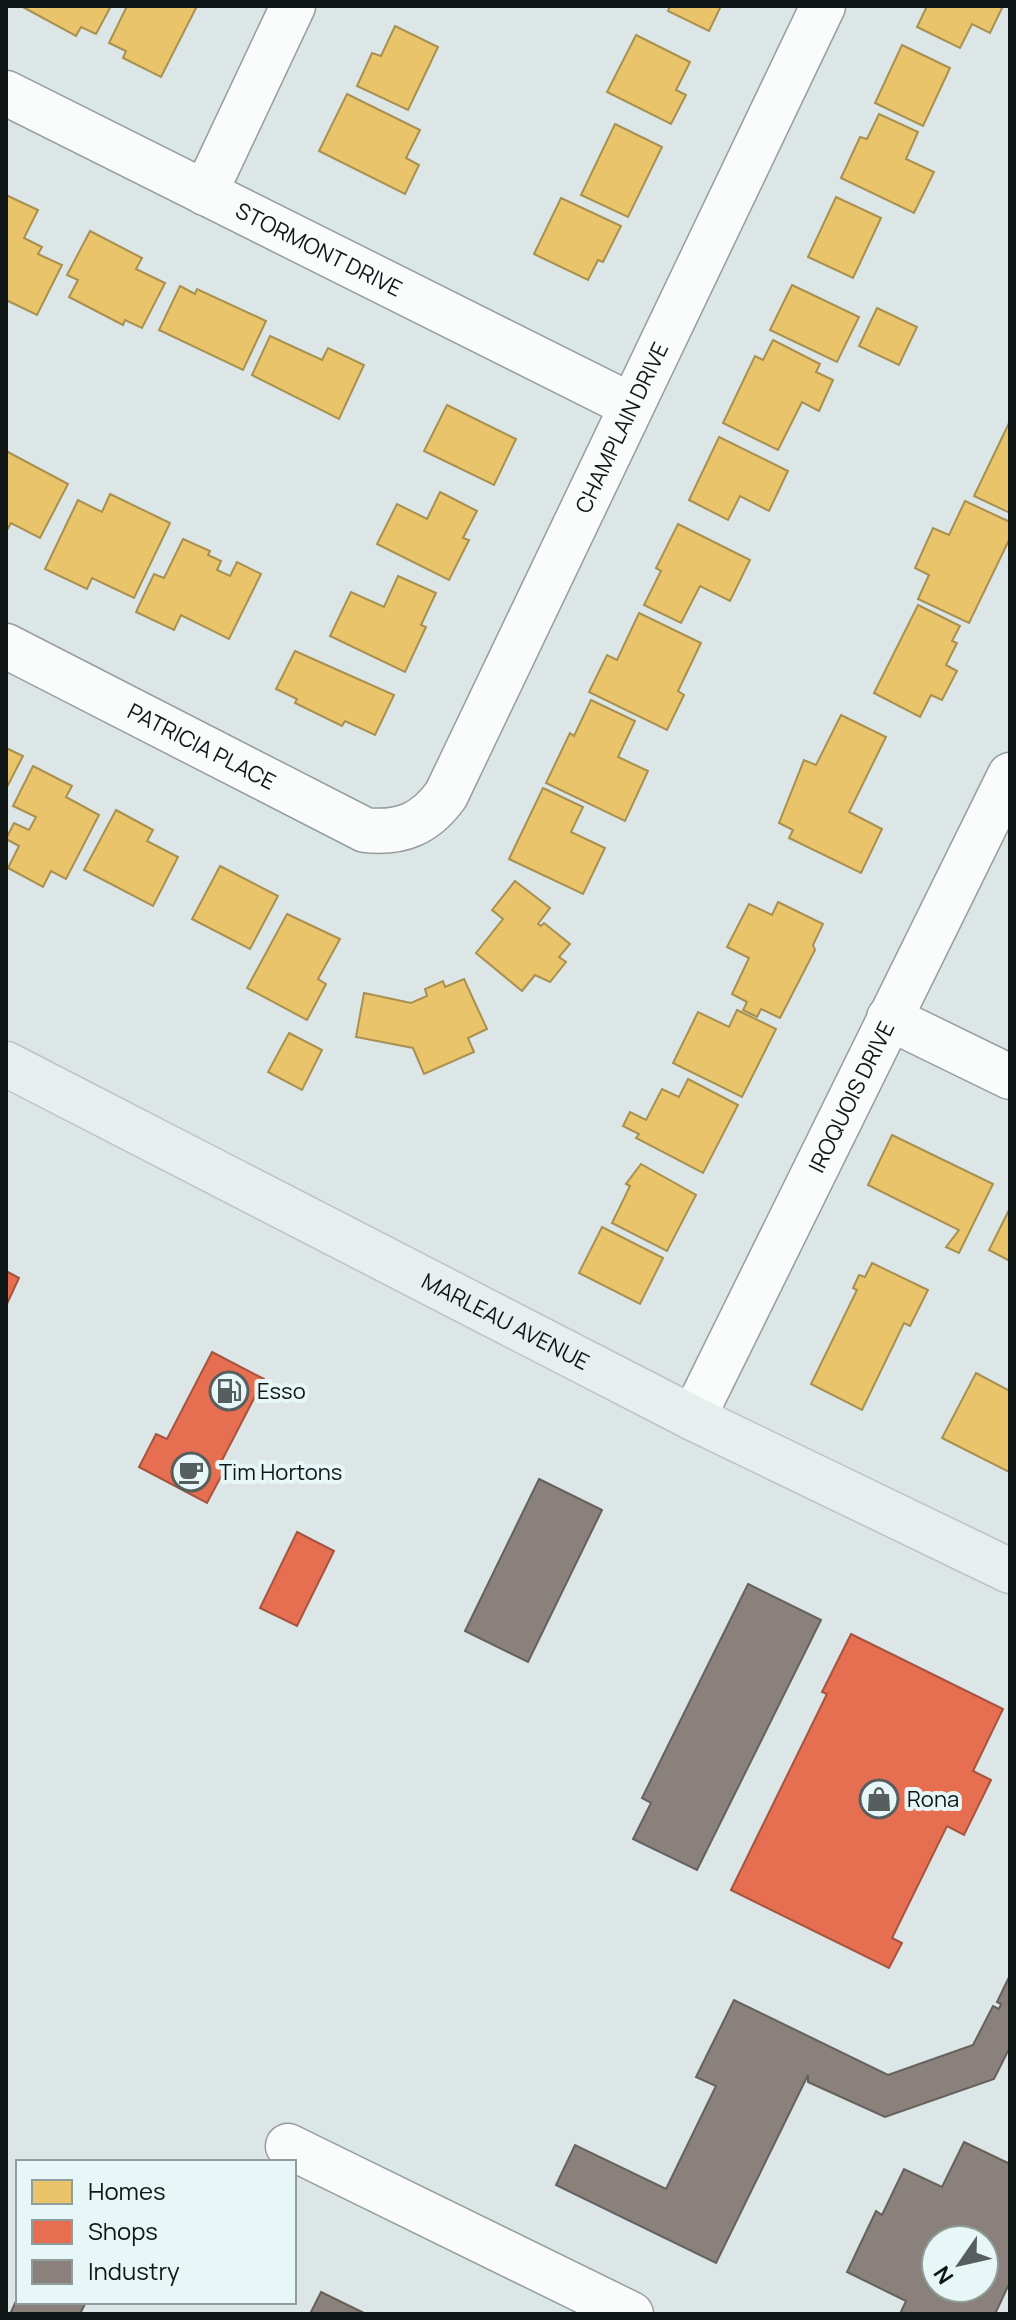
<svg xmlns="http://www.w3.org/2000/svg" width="1016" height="2320" font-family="Manrope,sans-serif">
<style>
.homes{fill:#e9c46a;stroke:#a89050;stroke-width:2}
.shops{fill:#e76f51;stroke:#a6543f;stroke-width:2}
.industry{fill:#8a817c;stroke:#65615d;stroke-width:2;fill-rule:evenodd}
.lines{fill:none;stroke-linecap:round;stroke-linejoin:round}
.minor-casing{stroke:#969d9d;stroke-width:47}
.major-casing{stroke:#bec3c3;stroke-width:47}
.minor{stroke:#fafbfb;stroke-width:44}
.major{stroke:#e6eeee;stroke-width:44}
.labels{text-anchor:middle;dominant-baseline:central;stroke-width:8;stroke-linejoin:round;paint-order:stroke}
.street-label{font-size:22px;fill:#101515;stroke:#e7f6f6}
.poi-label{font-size:22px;fill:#101515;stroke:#e7f6f6;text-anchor:start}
</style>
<rect width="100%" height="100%" fill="#dce6e6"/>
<!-- homes -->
<g class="homes">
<path d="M21,6H111L96,34L81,27L76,36Z"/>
<path d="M127,6H197L161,77L123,58L126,51L109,43Z"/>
<path d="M670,6H721L709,31L668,11Z"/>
<path d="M927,6H1003L990,33L972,24L960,48L917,27Z"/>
<path d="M395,26L438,47L408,110L357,86L372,53L381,56Z"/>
<path d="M636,35L690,62L676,90L686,95L671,124L607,92Z"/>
<path d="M902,45L950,68L923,126L875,103Z"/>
<path d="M347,94L420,130L406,158L419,165L405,194L319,151Z"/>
<path d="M879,114L918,132L906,159L934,172L914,213L841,178L860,137L867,139Z"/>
<path d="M615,124L662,147L628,217L581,195Z"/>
<path d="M6,195L38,210L24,238L42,247L38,254L62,265L37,315L6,300Z"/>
<path d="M836,197L881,218L853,278L808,257Z"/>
<path d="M561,198L621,226L603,262L598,260L588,280L534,254Z"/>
<path d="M90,231L142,258L136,269L165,283L142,328L125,320L123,325L69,297L78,280L67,275Z"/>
<path d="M792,285L859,317L837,362L770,330Z"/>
<path d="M180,286L195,294L197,289L266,321L243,370L159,330Z"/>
<path d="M877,308L917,327L899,365L859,346Z"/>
<path d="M270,336L322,360L328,348L364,365L339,419L252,375Z"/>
<path d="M773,340L820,364L816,372L833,380L819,411L802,402L778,450L723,423L755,356L763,360Z"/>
<path d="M447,405L516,439L494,485L424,451Z"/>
<path d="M1010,421V513L974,496Z"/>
<path d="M719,437L788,471L769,511L740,496L728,520L689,500Z"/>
<path d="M6,451L68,484L40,538L11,523L6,532Z"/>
<path d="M440,492L477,511L463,538L469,540L449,580L377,544L397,504L427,519Z"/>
<path d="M110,494L170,523L134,598L92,578L87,589L45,569L78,500L102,512Z"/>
<path d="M965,501L1010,522V538L969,623L918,599L929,575L915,568L933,528L949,535Z"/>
<path d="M678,524L750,560L730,601L700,586L681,623L644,605L661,571L656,568Z"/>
<path d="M183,539L210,551L208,555L221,561L217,570L230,576L237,562L261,574L229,639L181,615L174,630L136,612L154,574L164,578Z"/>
<path d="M398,576L436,593L421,625L426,627L405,672L330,636L351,592L384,607Z"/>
<path d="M918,605L960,626L952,641L957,643L946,665L957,671L942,700L931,695L920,717L874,693Z"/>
<path d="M639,613L701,643L678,691L684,695L667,730L589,692L607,655L617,660Z"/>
<path d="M295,651L394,695L375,735L345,721L342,726L295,703L297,699L276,689Z"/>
<path d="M591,700L635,721L618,757L648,771L625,821L546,783L570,733L574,736Z"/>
<path d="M841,715L886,737L849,812L882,829L861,873L789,838L793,830L779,823L804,760L816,765Z"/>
<path d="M6,748L23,756L6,789Z"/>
<path d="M33,766L72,786L66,797L99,815L66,879L51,871L43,887L8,868L19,846L6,839L14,823L29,830L36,817L13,806Z"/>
<path d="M543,788L583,807L571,832L605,848L583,894L509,859Z"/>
<path d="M116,810L153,830L147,841L178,857L153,906L84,870Z"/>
<path d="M220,866L278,896L250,949L192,919Z"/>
<path d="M515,881L550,908L538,924L541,926L544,923L570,944L559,957L566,962L550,982L535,975L522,991L476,953L503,919L492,910Z"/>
<path d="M778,902L823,924L813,945L815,950L780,1018L761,1009L757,1017L743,1010L747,1002L732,994L749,958L727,947L749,904L772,915Z"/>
<path d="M287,914L340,939L318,979L326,984L307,1020L247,988Z"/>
<path d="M464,979L487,1029L468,1038L474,1052L424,1074L413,1048L356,1037L364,993L411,1003L427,996L425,989L443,981L445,987Z"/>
<path d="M737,1010L776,1029L742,1097L673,1063L698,1012L729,1027Z"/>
<path d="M289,1033L322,1050L302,1090L268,1072Z"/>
<path d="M688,1079L738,1105L703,1173L636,1138L639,1134L623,1126L630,1112L646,1120L662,1089L679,1097Z"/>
<path d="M892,1135L993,1184L959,1253L946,1247L959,1230L868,1185Z"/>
<path d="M641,1164L696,1195L667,1251L612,1223L630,1186L626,1184Z"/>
<path d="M1010,1208V1261L989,1250Z"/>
<path d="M602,1227L663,1258L640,1304L579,1273Z"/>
<path d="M872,1263L928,1290L910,1326L904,1323L862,1410L811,1384L857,1290L853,1288L859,1275L865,1277Z"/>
<path d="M976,1373L1010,1391L1009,1472L942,1438Z"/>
</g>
<!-- shops -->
<g class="shops">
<path d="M6,1271L19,1278L6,1306Z"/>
<path d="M212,1352L264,1379L219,1466L225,1469L207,1503L139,1467L156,1434L167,1439Z"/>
<path d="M297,1532L334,1551L297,1626L260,1608Z"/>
<path d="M851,1634L1003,1709L973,1771L991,1780L964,1835L947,1826L892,1938L902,1943L889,1968L731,1890L827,1694L822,1692Z"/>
</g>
<!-- industry -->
<g class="industry">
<path d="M539,1479L602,1510L528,1662L465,1631Z"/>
<path d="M748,1584L821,1620L697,1870L633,1839L651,1803L642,1798Z"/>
<path d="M1010,1975V2047L994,2079L885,2117L808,2082V2075L716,2263L556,2185L575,2145L666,2189L716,2086L696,2077L734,2000L888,2075L973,2045L993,2006L999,2009L1001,2004L997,2002Z"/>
<path d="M964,2142L1010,2164V2282L995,2314H900L906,2301L847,2272L876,2211L882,2215L904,2169L942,2187ZM936,2240H984V2288H936Z"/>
<path d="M321,2292L366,2314H310Z"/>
<path d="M18,2297V2302H86L80,2314H10Z"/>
</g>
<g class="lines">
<defs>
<g id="minor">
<path id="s1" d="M6,93L630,405"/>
<path d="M205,193L293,6"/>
<path id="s2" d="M6,646L365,830C401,834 425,824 446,795L823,6"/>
<path d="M889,1018L1010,1077"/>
<path id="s3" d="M693,1418L1010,775"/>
<path d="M288,2146L631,2314"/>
</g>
<g id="major">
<path id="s4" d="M6,1064L693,1418L1010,1571"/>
</g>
</defs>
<!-- minor casing -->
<use href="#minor" class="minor-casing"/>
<!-- major casing -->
<use href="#major" class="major-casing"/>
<!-- minor -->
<use href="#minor" class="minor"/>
<!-- major -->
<use href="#major" class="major"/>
</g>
<!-- icons -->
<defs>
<symbol id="fuel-ring" viewBox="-11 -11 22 22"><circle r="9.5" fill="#e7f6f6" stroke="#575e5e" stroke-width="1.5"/><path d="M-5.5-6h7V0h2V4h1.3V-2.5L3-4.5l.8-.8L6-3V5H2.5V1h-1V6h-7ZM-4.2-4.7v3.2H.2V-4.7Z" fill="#575e5e"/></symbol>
<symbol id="cafe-ring" viewBox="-11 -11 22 22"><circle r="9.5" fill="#e7f6f6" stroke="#575e5e" stroke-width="1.5"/><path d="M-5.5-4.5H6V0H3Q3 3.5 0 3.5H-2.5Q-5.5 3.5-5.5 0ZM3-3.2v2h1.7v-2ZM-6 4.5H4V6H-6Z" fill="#575e5e"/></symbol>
<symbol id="shop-ring" viewBox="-11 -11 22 22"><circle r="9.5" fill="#e7f6f6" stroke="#575e5e" stroke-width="1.5"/><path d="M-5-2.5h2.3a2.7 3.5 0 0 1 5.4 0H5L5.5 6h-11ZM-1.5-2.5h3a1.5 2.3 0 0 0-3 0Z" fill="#575e5e"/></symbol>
</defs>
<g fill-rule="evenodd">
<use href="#fuel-ring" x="207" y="1369" width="44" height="44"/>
<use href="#cafe-ring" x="169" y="1450" width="44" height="44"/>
<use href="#shop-ring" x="857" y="1777" width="44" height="44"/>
</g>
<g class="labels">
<!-- street labels -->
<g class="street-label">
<text stroke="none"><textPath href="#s1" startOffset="350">STORMONT DRIVE</textPath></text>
<text stroke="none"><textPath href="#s2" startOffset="904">CHAMPLAIN DRIVE</textPath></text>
<text stroke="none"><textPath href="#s2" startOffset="220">PATRICIA PLACE</textPath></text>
<text stroke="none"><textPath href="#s3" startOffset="358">IROQUOIS DRIVE</textPath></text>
<text stroke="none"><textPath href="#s4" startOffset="562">MARLEAU AVENUE</textPath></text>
</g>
<!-- poi labels -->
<g class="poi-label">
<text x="257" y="1391">Esso</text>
<text x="219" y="1472">Tim Hortons</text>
<text x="907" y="1799">Rona</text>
</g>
</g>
<!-- border -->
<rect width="1016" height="2320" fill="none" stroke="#101515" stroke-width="16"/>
<!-- legend -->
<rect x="16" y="2160" width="280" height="144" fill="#e7f6f6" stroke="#919c9c" stroke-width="2"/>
<rect x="32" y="2180" width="40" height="24" fill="#e9c46a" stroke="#919c9c" stroke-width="2"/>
<text x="88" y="2200" font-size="24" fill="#101515">Homes</text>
<rect x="32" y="2220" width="40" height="24" fill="#e76f51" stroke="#919c9c" stroke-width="2"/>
<text x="88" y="2240" font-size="24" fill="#101515">Shops</text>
<rect x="32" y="2260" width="40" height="24" fill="#8a817c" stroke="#919c9c" stroke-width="2"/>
<text x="88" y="2280" font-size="24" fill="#101515">Industry</text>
<!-- north arrow -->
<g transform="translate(960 2264) rotate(236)"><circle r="38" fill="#e7f6f6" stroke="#919c9c" stroke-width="2"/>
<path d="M0-6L14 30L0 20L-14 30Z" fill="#575e5e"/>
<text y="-12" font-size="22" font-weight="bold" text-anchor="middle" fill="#101515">N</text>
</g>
</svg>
